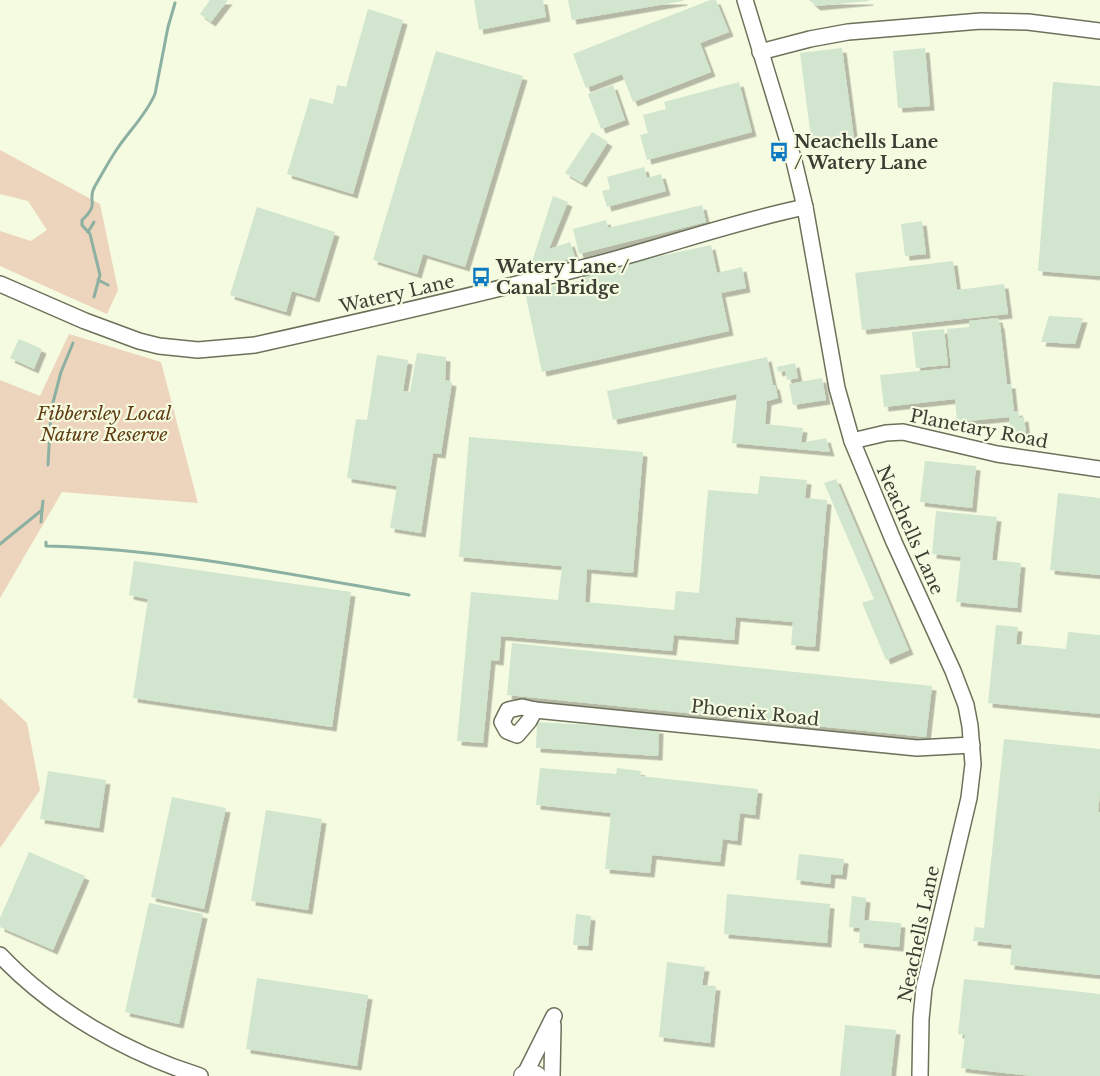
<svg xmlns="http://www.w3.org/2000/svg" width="1100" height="1076" font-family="'Libre Baskerville',serif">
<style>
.green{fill:#edd4bc}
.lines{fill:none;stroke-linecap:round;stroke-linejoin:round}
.stream{stroke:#8cb0a2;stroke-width:3}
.building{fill:#d1e5cf;filter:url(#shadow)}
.minor-casing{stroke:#6c715a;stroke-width:18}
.major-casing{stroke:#6c715a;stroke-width:22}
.minor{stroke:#fff;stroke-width:15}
.major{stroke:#fff;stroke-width:20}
.labels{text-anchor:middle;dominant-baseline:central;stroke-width:4.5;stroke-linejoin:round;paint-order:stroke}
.poi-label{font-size:18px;font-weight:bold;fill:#3c3e34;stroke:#f5fbe0;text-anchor:start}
.street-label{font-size:18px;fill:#3c3e34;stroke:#f5fbe0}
.park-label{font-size:18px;font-style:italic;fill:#5e3b11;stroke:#f5fbe0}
</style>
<defs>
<filter id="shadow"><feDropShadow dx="4.5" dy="4.5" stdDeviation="0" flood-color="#0004"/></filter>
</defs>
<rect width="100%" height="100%" fill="#f5fbe0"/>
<!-- green -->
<g class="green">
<path d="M0,150L100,204L118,290L107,314L0,266V231L31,241L47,230L28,201L0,194Z"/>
<path d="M69,334L161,362L198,503L62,492L0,598V380L40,396Z"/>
<path d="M0,698L27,723L40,790L0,848Z"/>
</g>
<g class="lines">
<!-- stream -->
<g class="stream">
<path d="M88,232L94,222"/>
<path d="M98,280L108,285"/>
<path d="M94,297L100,275L90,234L82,225V220C101,203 86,201 95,186C102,174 109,161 117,149C129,131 146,115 155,94L168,27L175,3"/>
<path d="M48,465L51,410L61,372L73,343"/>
<path d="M41,522L42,510"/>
<path d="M46,542V546C168,549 289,574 409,595"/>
<path d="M0,544L42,510L43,501"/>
</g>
</g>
<!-- building -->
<g class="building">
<path d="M210,0H228L211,22L200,14Z"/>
<path d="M474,0H543L546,17L479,30Z"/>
<path d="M568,0H683V1L572,20Z"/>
<path d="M710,0H716L729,32L700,43L711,72L633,102L622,74L586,88L573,54Z"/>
<path d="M809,0H869V1L816,6Z"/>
<path d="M368,9L403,20L353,194L287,174L310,98L333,104L337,85L346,87Z"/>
<path d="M842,48L854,139L812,145L800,53Z"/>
<path d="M925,48L930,106L898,108L893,51Z"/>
<path d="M436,51L523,76L465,267L423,254L417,274L373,260Z"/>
<path d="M739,82L752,132L647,160L640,135L648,133L643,115L666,109L664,102Z"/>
<path d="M1053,82L1100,86V276L1038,271Z"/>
<path d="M613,85L625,120L601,129L588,94Z"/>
<path d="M592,132L608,142L582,183L565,173Z"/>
<path d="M644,167L647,178L661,174L666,191L607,207L602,191L610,189L607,177Z"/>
<path d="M553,196L568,202L549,249L570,242L575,257L529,271Z"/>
<path d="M702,205L706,222L579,254L573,229L606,220L608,228Z"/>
<path d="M257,207L335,232L315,298L292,291L286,312L230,295Z"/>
<path d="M922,221L926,254L905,256L901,224Z"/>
<path d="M711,245L717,273L742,267L746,288L721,293L729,331L542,372L525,292L583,280V275L628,265V263Z"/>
<path d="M953,261L957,290L1004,284L1008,314L862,330L855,273Z"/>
<path d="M1049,316L1083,318L1075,344L1041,342Z"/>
<path d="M998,318L999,324H1000L1007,384H1011L1014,412L1018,411L1019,418L1024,417L1026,434L1010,433L1009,417L957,422L955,399L884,407L880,375L951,368L947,329L969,327V321Z"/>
<path d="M944,329L948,365L916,368L912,332Z"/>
<path d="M19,339L42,349L34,369L10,358Z"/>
<path d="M417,353L446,357L445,380L452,382L441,454L433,453L421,533L390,528L397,486L347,478L356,419L367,420L377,355L408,360L403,391L410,392Z"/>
<path d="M767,357L773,385H775L778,398L767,401L765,424L803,428L801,443L826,438L830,452L732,443L737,394L613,420L607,391Z"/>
<path d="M795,363L798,378L787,380L785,370L778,372L777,367Z"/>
<path d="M822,378L826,400L793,405L789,384Z"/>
<path d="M469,437L643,452L633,573L587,569L585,602L674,610L676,591L699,593L708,490L758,494L760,476L807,480L805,498L827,500L815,647L791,645L793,622L736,617L734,640L674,635L672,651L501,636L499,661L491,660L483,743L457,741L471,592L558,600L562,566L459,557Z"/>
<path d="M925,461L976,466L972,508L920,502Z"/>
<path d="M836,479L909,650L886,660L862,603L874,599L824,483Z"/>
<path d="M1058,493L1100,498V575L1050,570Z"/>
<path d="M936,511L997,517L992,560L1021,563L1017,608L956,602L961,557L932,554Z"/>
<path d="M134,561L351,592L332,727L133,698L148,599L129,595Z"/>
<path d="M996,625L1018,627L1016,644L1066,649L1068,632L1100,635V714L988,703Z"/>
<path d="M512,643L932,686L926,737L507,695Z"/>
<path d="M537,722L659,729L658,756L536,748Z"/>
<path d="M1004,739L1100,749V793L1098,812H1100V975L1010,965L1012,945L973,941L975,927L984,928Z"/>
<path d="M540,768L616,774L617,768L641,771L640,776L758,789L755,815L740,813L737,841L723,839L720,862L652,855L650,873L605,869L611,813L536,805Z"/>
<path d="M48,771L106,780L99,828L40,819Z"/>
<path d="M172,797L226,808L204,909L151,897Z"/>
<path d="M266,810L322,819L308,910L251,901Z"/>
<path d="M29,852L85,876L53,950L0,927V918Z"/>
<path d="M799,854L844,859L842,875L831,874L830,884L796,880Z"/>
<path d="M727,894L830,904L827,943L724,934Z"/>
<path d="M852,896L866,898L864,920L901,923L899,947L859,943L860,928L849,927Z"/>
<path d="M149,903L203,914L179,1024L125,1012Z"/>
<path d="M576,914L591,916L588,946L573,945Z"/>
<path d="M667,962L705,967L702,985L716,986L710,1043L659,1037Z"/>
<path d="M257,978L368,995L357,1066L246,1049Z"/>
<path d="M964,979L1100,994V1076H1032L961,1068L965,1035L958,1034Z"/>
<path d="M845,1025L896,1030L891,1076H840Z"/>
</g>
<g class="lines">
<defs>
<g id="minor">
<path d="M745,0L794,161L805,207L837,388L852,441L894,542L953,671L966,705L970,726L973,764L969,798L924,988L921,1019L920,1076"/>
<path d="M760,52L810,39L848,32L981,21L1028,22L1100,31"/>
<path d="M0,284L85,321L139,341L159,346L198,350L255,345C372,319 489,292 605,262C672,244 737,221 805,207"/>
<path d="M852,441L886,433L903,432L997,454L1100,469"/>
<path d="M522,707L535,710L529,721L517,735L507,731L502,722L508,710Z"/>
<path d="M535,710L917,748L972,745"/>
<path d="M0,955C53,1011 127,1053 200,1076"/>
<path d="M524,1076L554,1016"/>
<path d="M552,1076L553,1025"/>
</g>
<path id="major" d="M524,1076H536"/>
</defs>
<!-- minor casing -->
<use href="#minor" class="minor-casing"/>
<!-- major casing -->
<use href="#major" class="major-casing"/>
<!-- minor -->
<use href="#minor" class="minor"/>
<!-- major -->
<use href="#major" class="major"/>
</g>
<!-- icons -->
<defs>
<symbol id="bus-bare" viewBox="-9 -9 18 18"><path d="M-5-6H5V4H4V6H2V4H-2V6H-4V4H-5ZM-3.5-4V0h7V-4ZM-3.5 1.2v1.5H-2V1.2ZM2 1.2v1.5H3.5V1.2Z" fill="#0c79c3" stroke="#f5fbe0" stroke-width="2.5" paint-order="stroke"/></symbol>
</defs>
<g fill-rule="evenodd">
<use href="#bus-bare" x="765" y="138" width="28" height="28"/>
<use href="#bus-bare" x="467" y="263" width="28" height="28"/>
</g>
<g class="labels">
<!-- poi labels -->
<g class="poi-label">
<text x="794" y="142">Neachells Lane<tspan x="794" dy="21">/ Watery Lane</tspan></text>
<text x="496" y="267">Watery Lane /<tspan x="496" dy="21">Canal Bridge</tspan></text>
</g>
<!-- street labels -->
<g class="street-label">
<text transform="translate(397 294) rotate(-13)">Watery Lane</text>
<text transform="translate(979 429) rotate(11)">Planetary Road</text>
<text transform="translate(910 530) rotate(66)">Neachells Lane</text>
<text transform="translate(755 713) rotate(6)">Phoenix Road</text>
<text transform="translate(919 934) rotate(-78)">Neachells Lane</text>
</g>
<!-- park labels -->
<g class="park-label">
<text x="104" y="414">Fibbersley Local<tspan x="104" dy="21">Nature Reserve</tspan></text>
</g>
</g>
</svg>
